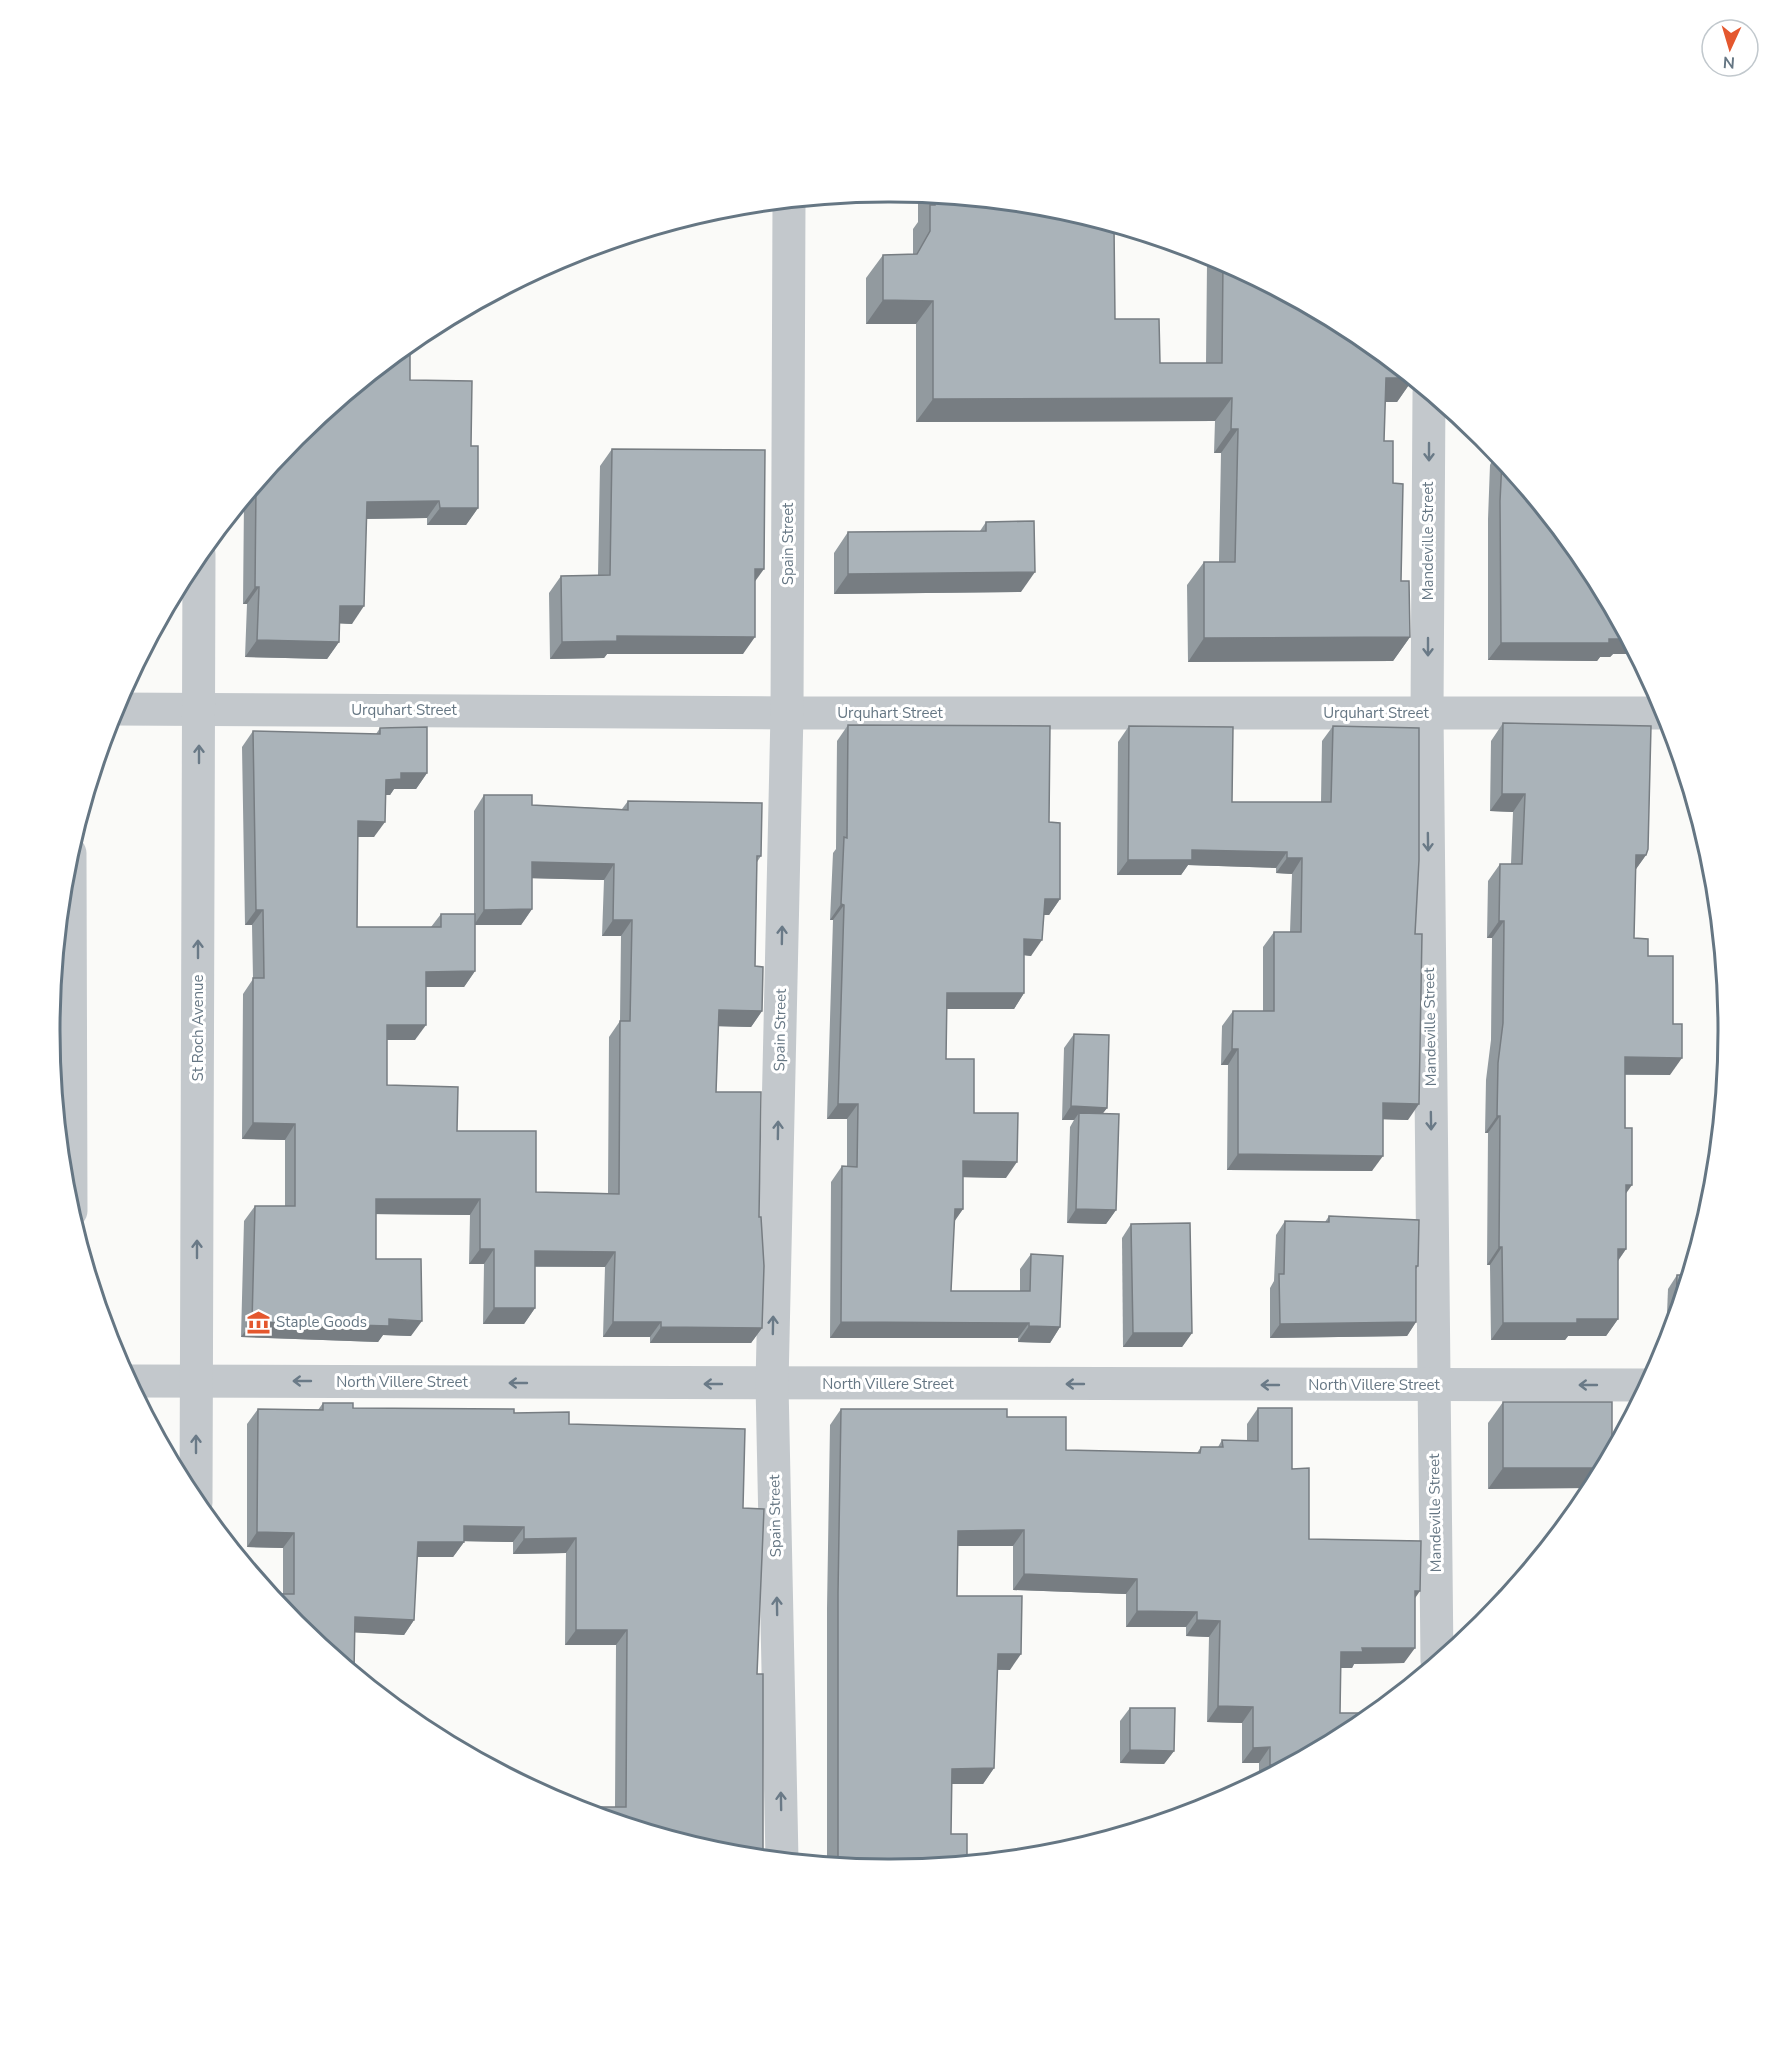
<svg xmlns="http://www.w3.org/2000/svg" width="1778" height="2061" font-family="'Nunito Sans',sans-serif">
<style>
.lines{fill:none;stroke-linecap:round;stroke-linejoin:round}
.minor{stroke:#c3c8cc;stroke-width:33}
.wall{fill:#929a9f;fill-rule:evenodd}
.shaded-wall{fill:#777d82}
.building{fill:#aab3b9;stroke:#777d82;stroke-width:1.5}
.oneway{stroke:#6a7a87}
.labels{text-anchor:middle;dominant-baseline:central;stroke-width:6;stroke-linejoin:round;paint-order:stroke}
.street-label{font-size:15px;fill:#657683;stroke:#fff}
.poi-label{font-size:15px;fill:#657683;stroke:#fff;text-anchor:start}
.rim{fill:none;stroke:#657683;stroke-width:3}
</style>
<rect width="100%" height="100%" fill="#fafaf8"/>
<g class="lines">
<!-- minor -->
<g class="minor">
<path d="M1429,393L1427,713L1437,1661"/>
<path d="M114,709L787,713H1666"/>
<path d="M70,853L71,1211"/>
<path d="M129,1381L1647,1385"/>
<path d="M196,1503L199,554"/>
<path d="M782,1859L772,1384L787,713L789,201"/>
</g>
</g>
<!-- wall -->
<g class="wall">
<path d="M918,194L1053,207L1115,319L1160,363H1206L1207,264L1213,256L1356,333L1413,379L1397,402H1385L1384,441L1393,483L1401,581L1410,637L1393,661L1188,662L1187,585L1204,562H1219L1221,453H1214L1215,421L916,422V324H866V278L883,255L913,254V229L918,222Z"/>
<path d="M410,380L471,446L478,508L466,525H427V518L367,519L352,624L339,623V642L327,659L245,657L247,604H243L244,500L296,437Z"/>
<path d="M612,449L755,582L743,654H607L604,658L550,659L549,593L561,576L598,575L600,466Z"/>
<path d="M1492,449L1587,564L1635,654H1613L1610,657H1600L1597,661L1488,660V519L1490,465L1492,461Z"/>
<path d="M986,522L1021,592L834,594V553L848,532L980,531Z"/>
<path d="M1503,723L1646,855L1635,870L1634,938L1648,956L1670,1075H1625L1626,1249L1618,1261V1319L1606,1336H1568L1565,1340H1491L1490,1265H1487L1488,1133H1485L1486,1080L1491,1040L1492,938H1487L1488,881L1500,864H1511L1513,812L1490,811L1491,741Z"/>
<path d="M848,725L1049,822L1060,899L1049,915H1044L1031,956L1024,955V993L1014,1009H947L946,1059L1006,1178L963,1177V1209L954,1221L951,1291H1020V1269L1031,1254L1060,1327L1050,1343L1018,1342V1338H830L831,1182L842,1166H847V1119H827L833,920H830L833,853L836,849L837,741Z"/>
<path d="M1129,726L1232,802H1321L1322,741L1333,726L1415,934L1408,1120L1383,1119L1372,1171L1227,1170L1228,1065H1221L1222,1026L1233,1011H1263V947L1274,932H1290L1292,874L1276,873V868L1188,865L1181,875H1117L1118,742Z"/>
<path d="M380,728L427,773L416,789H394L390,795H386L374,837H358L357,927H431L441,914H474V811L484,795L532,805L622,809L628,801L761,856L757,862L755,966L762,1011L751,1027L718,1026L716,1092L759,1217L762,1328L751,1343H650V1337H603L605,1267H535V1308L524,1324H483L484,1264H469L470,1215L376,1214V1259L411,1336L383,1335L378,1342L241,1337L244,1221L255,1206H285V1140L242,1139L243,994L253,979L252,925H245L242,747L253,731L376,734ZM532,878L604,880L602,936H621L620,1021L609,1037L608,1193L536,1192L457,1131L387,1085V1040H415L426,987H464L475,971V925H521L532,909Z"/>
<path d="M1708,853L1712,867L1716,901H1709Z"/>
<path d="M1074,1034L1107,1108L1102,1114L1116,1210L1106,1224L1067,1223L1070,1127L1074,1120H1062L1064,1048Z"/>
<path d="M1329,1216L1418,1266L1416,1269V1322L1407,1336L1270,1338V1288L1274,1281L1276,1235L1285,1221L1325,1222Z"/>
<path d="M1131,1224L1192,1333L1182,1347H1123L1122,1238Z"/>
<path d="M1677,1275H1688L1669,1338H1666L1668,1289Z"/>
<path d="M1503,1402H1612L1488,1489V1423Z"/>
<path d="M323,1403L353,1408L514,1413L569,1424L725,1854L595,1814L600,1807H615L616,1645H565L566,1553L513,1554V1542L464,1541V1542L453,1557H417L414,1620L404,1635L355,1632L283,1594V1548L247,1547V1424L258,1409L318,1410Z"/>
<path d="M1258,1408L1292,1469L1309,1539L1415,1599L1404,1663L1354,1664L1352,1668H1341L1340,1713L1355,1729L1259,1780V1763H1242V1723L1207,1722L1209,1637L1186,1636V1627H1126V1594L1013,1590V1546H958L957,1596L1010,1670H997L994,1768L983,1784H952L951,1834L889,1870L827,1864V1609L830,1425L841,1409L1007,1417L1066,1450L1197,1453L1201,1447H1218L1222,1440L1247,1441V1424Z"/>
<path d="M1499,1591H1510L1486,1620V1610Z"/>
<path d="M1130,1708L1174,1751L1164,1764L1120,1763V1721Z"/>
</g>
<!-- shaded-wall -->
<g class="shaded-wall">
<path d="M883,300L933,301L916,324H866Z"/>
<path d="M1386,378H1411L1413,379L1397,402H1369Z"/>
<path d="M1232,398L1215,421L916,422L933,399Z"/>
<path d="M1231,429H1238L1221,453H1214Z"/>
<path d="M439,501L427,518L355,519L367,502Z"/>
<path d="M440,508H478L466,525H427Z"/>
<path d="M755,569H764L751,587Z"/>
<path d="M1035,572L1021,592L834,594L848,574Z"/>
<path d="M255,587H259L247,604H243Z"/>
<path d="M340,606H364L352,624L328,623Z"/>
<path d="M617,636L755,637L743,654H607L604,658L550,659L562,642Z"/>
<path d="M1623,636H1625L1635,654H1613L1610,657H1600L1597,661L1488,660L1501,643L1609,639Z"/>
<path d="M1410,637L1393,661L1188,662L1204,638Z"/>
<path d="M257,640L339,642L327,659L245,657Z"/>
<path d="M401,773H427L416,789H394L390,795H375L386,780Z"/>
<path d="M1502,794H1525L1513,812L1490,811Z"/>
<path d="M358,821L385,822L374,837H347Z"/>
<path d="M1192,850L1287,852L1276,868L1188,865L1181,875H1117L1128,860Z"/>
<path d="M1636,855H1646L1634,872Z"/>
<path d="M1287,858H1302L1292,874L1276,873Z"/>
<path d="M532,862L614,864L604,880L521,878Z"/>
<path d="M1715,892L1716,901H1709Z"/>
<path d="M1045,899H1060L1049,915H1034Z"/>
<path d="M841,904L844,905L833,920H830Z"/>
<path d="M532,909L521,925H474L484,910Z"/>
<path d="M256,910H263L252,925H245Z"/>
<path d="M613,920H632L621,936H602Z"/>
<path d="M1499,921H1504L1492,938H1487Z"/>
<path d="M1024,939L1042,940L1031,956L1013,954Z"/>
<path d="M475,971L464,987H415L426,972Z"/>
<path d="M947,993H1024L1014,1009H936Z"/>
<path d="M719,1010L762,1011L751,1027L708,1026Z"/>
<path d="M387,1025H426L415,1040H376Z"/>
<path d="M1232,1049H1238L1228,1065H1221Z"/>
<path d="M1625,1057L1682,1058L1670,1075L1613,1074Z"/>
<path d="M1383,1103L1419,1104L1408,1120L1372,1119Z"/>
<path d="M838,1104H858L847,1119H827Z"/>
<path d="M1071,1106L1107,1108L1097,1121L1079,1113L1074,1120H1062Z"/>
<path d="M1497,1116H1500L1488,1133H1485Z"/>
<path d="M253,1123L295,1124L285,1140L242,1139Z"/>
<path d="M1238,1154L1383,1156L1372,1171L1227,1170Z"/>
<path d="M963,1161L1017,1162L1006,1178L952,1177Z"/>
<path d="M1626,1185H1632L1620,1202Z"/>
<path d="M376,1199H480L470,1215L365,1214Z"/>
<path d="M955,1209H963L952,1225Z"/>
<path d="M1076,1209L1116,1210L1106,1224L1067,1223Z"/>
<path d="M1499,1247H1502L1490,1265H1487Z"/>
<path d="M480,1249H494L484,1264H469Z"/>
<path d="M1618,1249H1626L1614,1266Z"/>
<path d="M535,1251L615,1252L605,1267L525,1266Z"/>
<path d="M494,1308H535L524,1324H483Z"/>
<path d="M389,1319L422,1321L411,1336L383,1335L378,1342L241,1337L252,1322Z"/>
<path d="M1577,1319H1618L1606,1336H1568L1565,1340H1491L1503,1323Z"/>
<path d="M613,1322H661L650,1337H603Z"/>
<path d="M841,1322L1029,1323L1018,1338H830Z"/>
<path d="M1416,1322L1407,1336L1270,1338L1280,1324Z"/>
<path d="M1029,1326L1060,1327L1050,1343L1018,1342Z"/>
<path d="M661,1327L762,1328L751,1343H650Z"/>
<path d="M1133,1333H1192L1182,1347H1123Z"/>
<path d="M1503,1468H1602L1592,1488L1488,1489Z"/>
<path d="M464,1526L524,1527L513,1542L453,1541Z"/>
<path d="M1024,1530L1013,1546H947L958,1531Z"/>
<path d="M257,1532L294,1533L283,1548L247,1547Z"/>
<path d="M576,1538L566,1553L513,1554L524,1539Z"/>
<path d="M418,1542H464L453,1557H407Z"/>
<path d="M1024,1574L1137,1579L1126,1594L1013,1590Z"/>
<path d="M1415,1591H1420L1409,1607Z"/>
<path d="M1137,1611L1197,1612L1186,1627H1126Z"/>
<path d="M355,1617L414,1620L404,1635L345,1632Z"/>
<path d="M1197,1620L1220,1621L1209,1637L1186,1636Z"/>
<path d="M576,1630H627L616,1645H565Z"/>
<path d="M1362,1648H1415L1404,1663L1354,1664L1352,1668H1330L1341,1652Z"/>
<path d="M998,1654H1021L1010,1670L987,1669Z"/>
<path d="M1218,1706L1253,1707L1242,1723L1207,1722Z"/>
<path d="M1270,1747L1259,1763H1242L1253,1748Z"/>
<path d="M1130,1750L1174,1751L1164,1764L1120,1763Z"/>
<path d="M1270,1765H1279L1275,1771L1260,1779Z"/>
<path d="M994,1768L983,1784H941L952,1769Z"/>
</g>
<!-- building -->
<g class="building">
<path d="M935,196L1053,207L1114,226L1115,319H1159L1160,363H1222L1223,262L1356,333L1411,378H1386L1384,441H1393V483L1403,484L1401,581H1409L1410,637L1204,638V562H1235L1238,429H1231L1232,398L933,399V301L883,300V255L917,254L930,231V205H935Z"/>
<path d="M410,343V380L472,381L471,446H478V508H440L439,501L367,502L364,606H340L339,642L257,640L259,587H255L256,485L268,471H274V463L296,437Z"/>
<path d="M612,449L765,450L764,569H755V637L617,636V641L562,642L561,576L610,575Z"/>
<path d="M1502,460L1587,564L1625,636H1623V639H1609V643H1501L1500,501Z"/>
<path d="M1034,521L1035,572L848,574V532L986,531V522Z"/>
<path d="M1503,723L1651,726L1648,849L1646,855H1636L1634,938L1648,939V956H1673V1024H1682V1058L1625,1057V1128H1632V1185H1626V1249H1618V1319H1577V1323H1503L1502,1247H1499L1500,1116H1497L1498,1063L1503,1023L1504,921H1499L1500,864H1522L1525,794H1502Z"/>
<path d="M848,725L1050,726L1049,822L1060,823V899H1045L1042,940L1024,939V993H947L946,1059H974V1113H1018L1017,1162L963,1161V1209H955L951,1291H1030L1031,1254L1063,1256L1060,1327L1029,1326V1323L841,1322L842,1166L857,1167L858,1104H838L844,905L841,904L844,837L847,838Z"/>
<path d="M1129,726L1233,727L1232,802H1331L1333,726L1419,728V860L1415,934H1422L1419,1104L1383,1103V1156L1238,1154V1049H1232L1233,1011H1274V932H1301L1302,858H1287V852L1192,850V860H1128Z"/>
<path d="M427,727V773H401V779L386,780L385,822L358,821L357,927H441V914H475V971L426,972V1025H387V1085L458,1087L457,1131H536V1192L619,1194L620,1021H630L632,920H613L614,864L532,862V909L484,910V795H532V805L628,810V801L762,803L761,856H757L755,966L763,967L762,1011L719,1010L716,1092H761L759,1217H761L764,1266L762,1328L661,1327V1322H613L615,1252L535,1251V1308H494V1249H480V1199H376V1259H421L422,1321L389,1319V1326L252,1322L255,1206H295V1124L253,1123V978H264L263,910H256L253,731L380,734V728Z"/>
<path d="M1074,1034L1109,1035L1107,1108L1071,1106Z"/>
<path d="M1079,1113L1119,1114L1116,1210L1076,1209Z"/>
<path d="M1329,1216L1419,1220L1418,1266H1416V1322L1280,1324L1279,1274H1284L1285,1221L1329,1222Z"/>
<path d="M1190,1223L1192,1333H1133L1131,1224Z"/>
<path d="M1677,1275H1688L1676,1314Z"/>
<path d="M1503,1402H1612V1451L1602,1468H1503Z"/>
<path d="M323,1403H353V1408L514,1409V1413L569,1412V1424L745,1429L743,1508L764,1509L757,1674H763V1858L725,1854L599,1816L600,1807H626L627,1630H576V1538L524,1539V1527L464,1526V1542H418L414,1620L355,1617L354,1672L295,1624L270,1594H294V1533L257,1532L258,1409L323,1410Z"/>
<path d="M1258,1408H1292V1469L1309,1468V1539L1421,1541L1420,1591H1415V1648H1362L1363,1652H1341L1340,1713H1375L1355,1729L1279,1769V1765H1270V1747L1253,1748V1707L1218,1706L1220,1621L1197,1620V1612L1137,1611V1579L1024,1574V1530L958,1531L957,1596H1022L1021,1654H998L994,1768L952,1769L951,1834H967V1862L889,1870L838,1865V1593L841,1409H1007V1417H1066V1450L1200,1453L1201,1447H1223L1222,1440L1258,1441Z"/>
<path d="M1499,1591H1510L1499,1604Z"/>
<path d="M1130,1708H1175L1174,1751L1130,1750Z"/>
</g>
<!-- one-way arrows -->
<defs><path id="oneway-shaft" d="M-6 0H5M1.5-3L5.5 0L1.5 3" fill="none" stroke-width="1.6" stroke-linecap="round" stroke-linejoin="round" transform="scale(1.5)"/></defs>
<g class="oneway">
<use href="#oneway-shaft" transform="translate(1429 452) rotate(90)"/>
<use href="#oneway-shaft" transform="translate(1428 647) rotate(90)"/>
<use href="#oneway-shaft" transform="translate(199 754) rotate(-90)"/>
<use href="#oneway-shaft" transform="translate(1428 842) rotate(89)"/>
<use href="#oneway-shaft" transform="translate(782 935) rotate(-89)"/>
<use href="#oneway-shaft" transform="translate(198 949) rotate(-90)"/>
<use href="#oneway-shaft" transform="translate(1431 1121) rotate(89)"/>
<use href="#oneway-shaft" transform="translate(778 1130) rotate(-89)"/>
<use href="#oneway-shaft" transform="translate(197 1249) rotate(-90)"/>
<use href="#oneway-shaft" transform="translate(773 1325) rotate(-89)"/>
<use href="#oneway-shaft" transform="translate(302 1381) rotate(-180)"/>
<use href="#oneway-shaft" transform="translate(518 1383) rotate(-180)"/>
<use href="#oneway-shaft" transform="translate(713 1384) rotate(-180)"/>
<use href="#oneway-shaft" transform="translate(1075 1384) rotate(-180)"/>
<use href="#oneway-shaft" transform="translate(1270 1385) rotate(-180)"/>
<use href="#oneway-shaft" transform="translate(1588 1385) rotate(-180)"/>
<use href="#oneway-shaft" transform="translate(196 1444) rotate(-90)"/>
<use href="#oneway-shaft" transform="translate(777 1606) rotate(-91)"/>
<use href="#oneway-shaft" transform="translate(781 1801) rotate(-91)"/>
</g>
<!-- icons -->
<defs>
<symbol id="museum-bare" viewBox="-9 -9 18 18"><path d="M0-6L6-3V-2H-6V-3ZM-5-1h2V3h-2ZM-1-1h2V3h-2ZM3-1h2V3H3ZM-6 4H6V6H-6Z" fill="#e4572e" stroke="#fff" stroke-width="2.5" paint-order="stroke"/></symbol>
</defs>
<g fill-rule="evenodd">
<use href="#museum-bare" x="242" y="1306" width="33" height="33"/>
</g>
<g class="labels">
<!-- street labels -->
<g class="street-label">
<text transform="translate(1428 541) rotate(-90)">Mandeville Street</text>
<text transform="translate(788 544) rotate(-90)">Spain Street</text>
<text x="404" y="710">Urquhart Street</text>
<text x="890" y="713">Urquhart Street</text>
<text x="1376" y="713">Urquhart Street</text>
<text transform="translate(1430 1027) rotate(-91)">Mandeville Street</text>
<text transform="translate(198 1028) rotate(-90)">St Roch Avenue</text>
<text transform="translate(780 1030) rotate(-89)">Spain Street</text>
<text x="402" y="1382">North Villere Street</text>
<text x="888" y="1384">North Villere Street</text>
<text x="1374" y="1385">North Villere Street</text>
<text transform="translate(1435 1513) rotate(-91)">Mandeville Street</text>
<text transform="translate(775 1516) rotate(-91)">Spain Street</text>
</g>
<!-- poi labels -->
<g class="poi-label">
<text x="276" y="1322">Staple Goods</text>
</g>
</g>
<!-- crop -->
<path d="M0 0H1778V2061H0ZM888 202H890A828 828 0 0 1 1718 1030V1031A828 828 0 0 1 890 1859H888A828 828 0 0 1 60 1031V1030A828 828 0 0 1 888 202Z" fill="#fff" fill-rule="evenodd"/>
<path class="rim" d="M888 202H890A828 828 0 0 1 1718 1030V1031A828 828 0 0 1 890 1859H888A828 828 0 0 1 60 1031V1030A828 828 0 0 1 888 202Z"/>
<!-- north arrow -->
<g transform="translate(1730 48) rotate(184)"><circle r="28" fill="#ffffff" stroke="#c1c8cd" stroke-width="1.5"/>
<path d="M0-4.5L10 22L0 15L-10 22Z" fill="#e4572e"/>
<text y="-9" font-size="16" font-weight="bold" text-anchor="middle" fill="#657683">N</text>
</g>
</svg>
